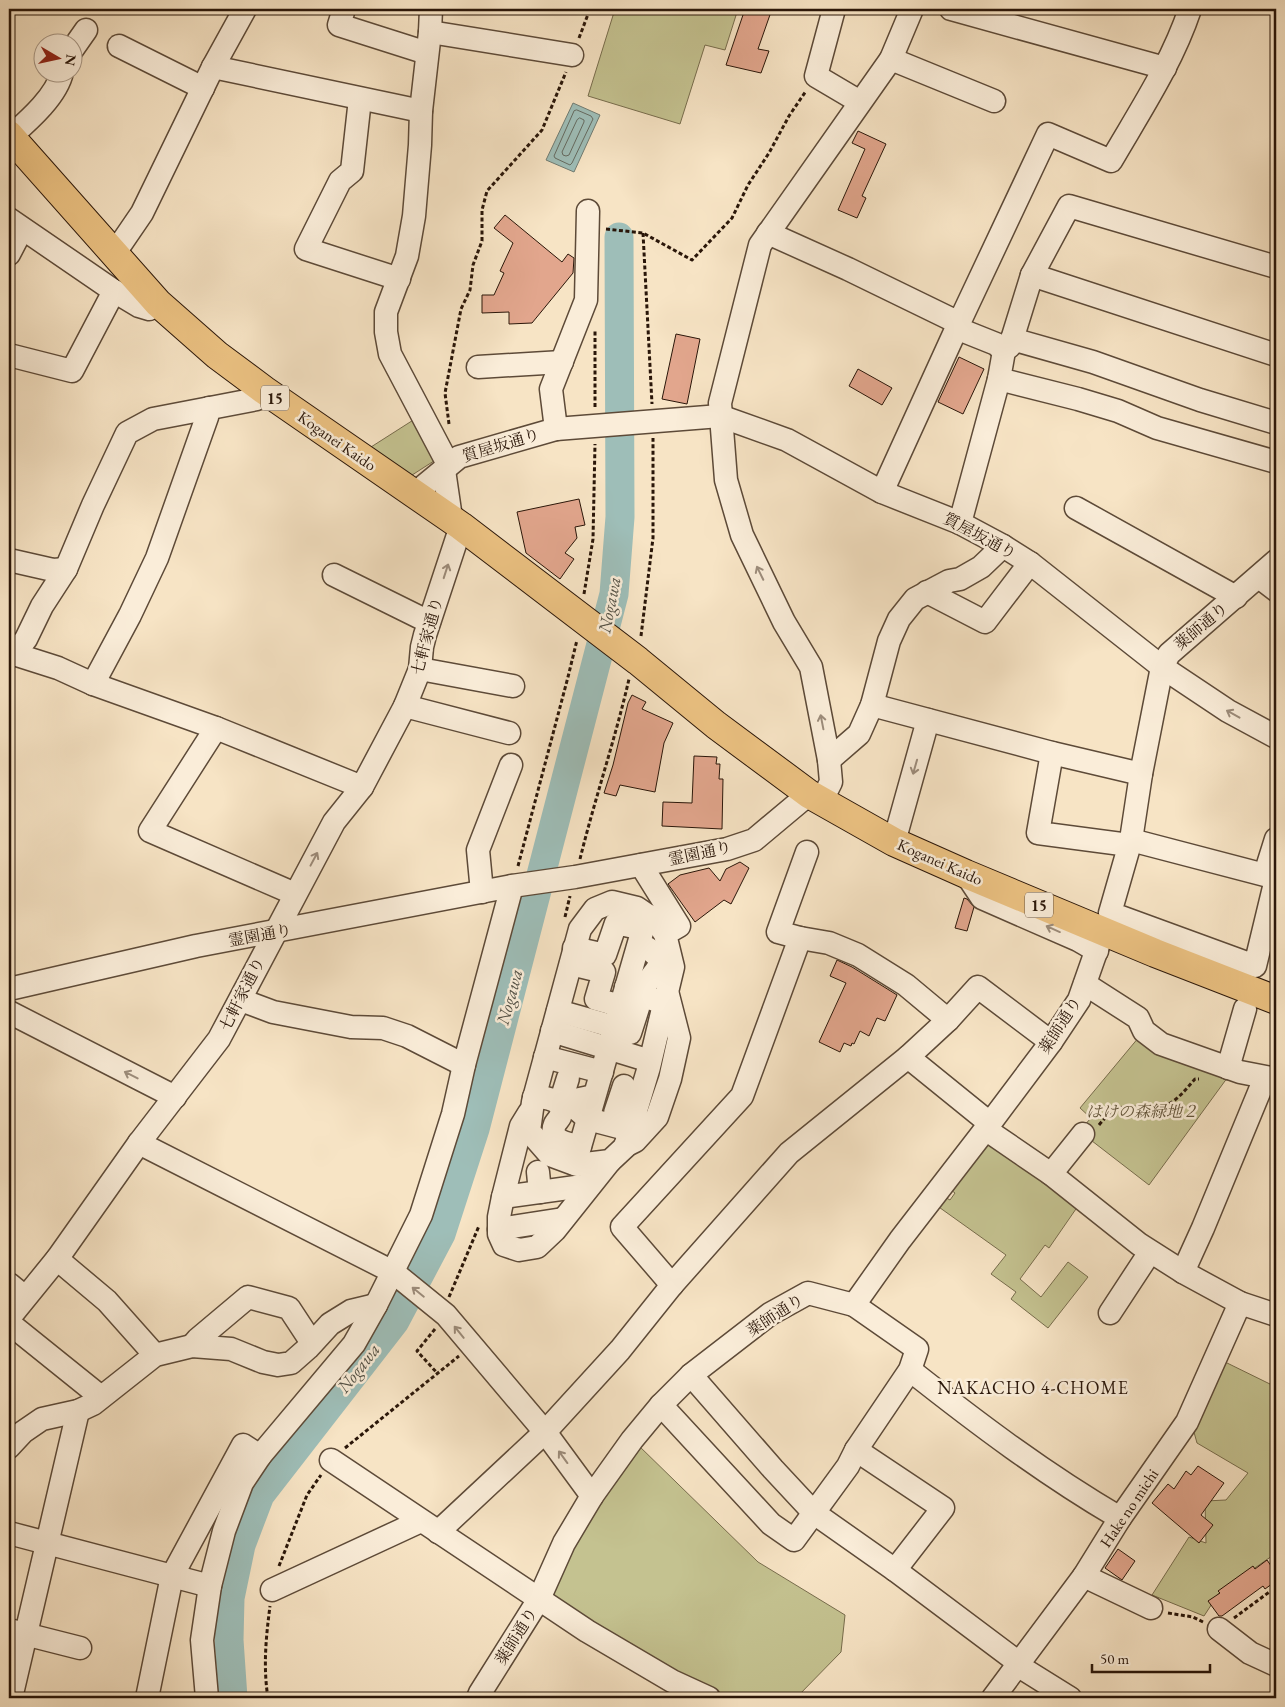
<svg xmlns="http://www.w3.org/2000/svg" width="1285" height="1707" font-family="'EB Garamond','Noto Serif JP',serif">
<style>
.green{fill:#c4c290;stroke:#776c4c}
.water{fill:#9ebeb8;stroke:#707b72}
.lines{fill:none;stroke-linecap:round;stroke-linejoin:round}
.shore{stroke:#646a60;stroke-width:1}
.river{stroke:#9ebeb8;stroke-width:29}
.building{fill:#e2a68d;stroke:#2a1609}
.minor-casing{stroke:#5d4a38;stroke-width:25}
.major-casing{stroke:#2a1609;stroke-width:30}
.path{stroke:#2a1609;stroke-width:3;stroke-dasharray:4 2.5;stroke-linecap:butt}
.minor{stroke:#faedd9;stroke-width:22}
.major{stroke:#ecc282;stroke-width:28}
.oneway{stroke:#9c8c7b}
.labels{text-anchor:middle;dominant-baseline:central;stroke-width:5;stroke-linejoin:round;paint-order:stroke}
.shield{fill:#faedd9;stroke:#685647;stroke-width:1}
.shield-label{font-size:15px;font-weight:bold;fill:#2a1609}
.street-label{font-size:16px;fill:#2a1609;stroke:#faedd9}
.park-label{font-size:16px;font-style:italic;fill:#605238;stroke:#faedd9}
.water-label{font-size:18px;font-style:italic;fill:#535146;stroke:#faedd9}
.neighbourhood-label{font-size:18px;letter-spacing:1px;fill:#2a1609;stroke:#faedd9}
</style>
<rect width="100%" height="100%" fill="#f7e4c5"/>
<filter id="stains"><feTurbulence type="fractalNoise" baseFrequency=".004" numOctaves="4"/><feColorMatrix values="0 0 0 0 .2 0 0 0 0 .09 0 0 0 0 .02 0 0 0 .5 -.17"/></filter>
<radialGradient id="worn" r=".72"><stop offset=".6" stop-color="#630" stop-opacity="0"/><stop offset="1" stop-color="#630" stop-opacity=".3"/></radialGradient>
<!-- green -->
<g class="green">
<path d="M615,9H738L725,50L705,45L680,124L588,96Z"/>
<path d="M418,417L437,459L409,477L371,447Z"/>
<path d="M1144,1031L1233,1070L1149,1185L1083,1134L1081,1129L1091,1118L1080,1108Z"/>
<path d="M987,1141L1078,1206L1049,1248L1045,1245L1020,1279L1041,1297L1068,1262L1088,1277L1048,1328L1011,1299L1016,1292L991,1274L1006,1255L936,1205L943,1196L950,1200L955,1193L947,1187Z"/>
<path d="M1223,1361L1276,1387V1562L1272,1556L1219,1593L1204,1616L1152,1595L1189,1537L1206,1543L1205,1501L1226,1500L1248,1473L1197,1443L1192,1425Z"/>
<path d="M637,1444L758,1562L845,1615L841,1652L796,1698H720L544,1598L568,1546Z"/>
</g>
<!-- water -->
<path class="water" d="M573,103L600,115L574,172L546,160Z"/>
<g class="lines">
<!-- shore -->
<g class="shore">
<path d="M577,110L591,116L593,119L572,163L570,165L555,158L554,156L574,111Z"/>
<path d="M580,118L584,120V122L569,155L566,156L563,155L562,152L577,120Z"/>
</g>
<!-- river -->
<path class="river" d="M233,1698L229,1640L230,1598L241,1545L260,1495L395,1321L441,1234L475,1129L614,594L620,517L619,237"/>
</g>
<!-- building -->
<g class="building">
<path d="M745,9H772L758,49L769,51L761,73L726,65Z"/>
<path d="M858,131L886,144L862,196L866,198L857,218L838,210L865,149L852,143Z"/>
<path d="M505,215L562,262L568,254L574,258L573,273L532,323L509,324V312L482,313V295H494L504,273L500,271L513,243L494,228Z"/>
<path d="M676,334L700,339L687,404L662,399Z"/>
<path d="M959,357L984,369L963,414L938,402Z"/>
<path d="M858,369L892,388L882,405L849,386Z"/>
<path d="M579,499L585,525L575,527L577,538L565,553L574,559L560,579L526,553L517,512Z"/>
<path d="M632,695L646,702L642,709L673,723L664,743L655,792L620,785L616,796L604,793L613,765L628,703Z"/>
<path d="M694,756L717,757L716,764H720L719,779H723L722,829L662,826L663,802L692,803Z"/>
<path d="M740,862L749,868L731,904L724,900L695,922L668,884L680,875L709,868L720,881L726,869Z"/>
<path d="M964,898L967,899L974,907L967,931L955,928Z"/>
<path d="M837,960L852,967L897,995L885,1021L877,1018L869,1036L860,1031L854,1044L852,1043L851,1046L844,1043L840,1052L819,1042L846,983L830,976Z"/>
<path d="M1198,1466L1224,1483L1201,1515L1213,1525L1199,1543L1152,1503L1168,1484L1174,1489L1186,1471L1191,1475Z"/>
<path d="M1118,1549L1135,1561L1122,1580L1105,1568Z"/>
<path d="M1267,1560L1276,1573V1581L1265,1589L1263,1586L1222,1616H1219L1208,1601L1220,1593L1218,1591L1253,1566L1255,1569Z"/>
</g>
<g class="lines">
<defs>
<g id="minor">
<path d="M344,9L339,25L427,53"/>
<path d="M431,9L430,32L421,111L420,145L414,216L407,256L386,312V332L390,354L448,464"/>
<path d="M834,9L816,76L860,102"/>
<path d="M951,9L1165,68"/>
<path d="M430,32L572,55"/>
<path d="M119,46L203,88"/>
<path d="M72,50L86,30"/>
<path d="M891,59L994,101"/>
<path d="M213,67L421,111"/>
<path d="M360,99L352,171L340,181L306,249L399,279"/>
<path d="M10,137C28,121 57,96 62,72"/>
<path d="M9,219L114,291L139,306L149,309L158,303"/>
<path d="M768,233L848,269L959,323L1048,134L1111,161C1140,111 1172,63 1190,9"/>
<path d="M9,254L22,229"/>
<path d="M114,254L142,213L213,67L245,9"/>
<path d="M1276,267L1069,206L1032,275L1010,346L1004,351L999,379L1078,399L1118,411L1157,428L1276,462"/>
<path d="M1032,275L1276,355"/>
<path d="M956,328L996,344L1004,351"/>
<path d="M1012,339L1093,362L1200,400L1276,423"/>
<path d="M9,355L72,371L114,291"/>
<path d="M478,367L562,362"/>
<path d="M556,429L551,389L586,300L588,211"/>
<path d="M444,470L450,511L445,517"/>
<path d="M882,492L959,323"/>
<path d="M417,497L424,486L459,457L556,429L720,416L787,440L882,492L960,523L1003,546L1030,563L1162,667L1228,711L1276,737"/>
<path d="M1076,508L1236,597"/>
<path d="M960,523L999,379"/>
<path d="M9,560L53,570L66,569"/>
<path d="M1276,561L1169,654L1162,667L1141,774L1131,840L1110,913L1255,966L1276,879"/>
<path d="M334,575L429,622"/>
<path d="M1259,577L1276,590"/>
<path d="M927,592L985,622L1030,563"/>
<path d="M14,654L58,668L93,684L216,728L362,787"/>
<path d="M9,656L14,654L26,639L42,606L66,569L93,505L127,433L153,419L257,399L264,390"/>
<path d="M420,669L513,686"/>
<path d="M93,684L130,615L157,558L207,417L209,408"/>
<path d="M872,705L1052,753L1141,774"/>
<path d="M405,706L509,733"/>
<path d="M216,728L150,831L295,894"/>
<path d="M1052,753L1038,833L1129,845"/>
<path d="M829,760L859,734L872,705L889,641L899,619L915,599L949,581L960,579L981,567L1003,546"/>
<path d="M821,802L831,782L829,760L811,667L784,622L742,535L726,480L720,403L760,245L891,59L912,9"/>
<path d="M1131,840L1276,878"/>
<path d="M894,842L928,720"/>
<path d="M807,852L778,932L800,938L829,943L858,955L906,985L948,1020"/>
<path d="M641,865L679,926L665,934L673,967L649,1067L625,1147L610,1161L577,1165L550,1155L529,1131L533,1102L580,929L595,909L612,902L637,908L656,921L665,934"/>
<path d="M966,874L982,898L1078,940L1097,951"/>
<path d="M1265,874L1276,839"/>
<path d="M482,892L478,850L511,765"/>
<path d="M574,948L605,955L616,923L643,929"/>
<path d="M647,948C675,965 647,972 644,991L649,998L664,1003"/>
<path d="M571,964L604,972L596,999L621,1006"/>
<path d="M1085,984L1138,1018L1144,1031L1161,1044L1240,1072L1276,1079"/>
<path d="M9,989L196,946L512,886L575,877L727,849L754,840L809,794"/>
<path d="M241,1000L273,1012L351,1027L383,1028L407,1036L464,1065"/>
<path d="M558,1011L615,1027"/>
<path d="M9,1012L175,1097"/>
<path d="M552,1031L650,1061"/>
<path d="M612,1035L630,1033L638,1008L626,987"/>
<path d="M545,1057L602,1072"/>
<path d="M908,1057L987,1121L990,1131L994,1135L1051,1174L1139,1244L1183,1272L1240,1303L1276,1315"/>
<path d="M1228,1068L1245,1009"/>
<path d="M624,1086L615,1113L634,1118"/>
<path d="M563,1094L568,1078"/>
<path d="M594,1096L575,1100L574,1107L588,1119L630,1130"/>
<path d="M534,1097C546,1097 567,1100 560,1117C559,1119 557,1121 555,1124C548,1141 568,1144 580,1146"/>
<path d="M529,1113L521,1126L503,1197L499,1217V1234L504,1245L519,1250L537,1247L555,1230L610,1161"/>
<path d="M139,1143L393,1272L446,1315L545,1432L592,1496"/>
<path d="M625,1146L635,1141L657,1117L670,1079L679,1038L668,995"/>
<path d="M575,1164L647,915"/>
<path d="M538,1172L540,1192"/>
<path d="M1051,1174L1083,1134"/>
<path d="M503,1197L590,1185"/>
<path d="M499,1229L563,1219"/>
<path d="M57,1259L107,1301L155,1355"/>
<path d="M1183,1272L1203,1228L1265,1078"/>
<path d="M9,1284L25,1297"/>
<path d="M672,1285L622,1227L742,1096L800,938"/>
<path d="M1110,1313L1150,1252"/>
<path d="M9,1318L57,1259L139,1143L219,1039L334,822L362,787L405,706L420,669L422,647L425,635L461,526"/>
<path d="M9,1323L101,1397"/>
<path d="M192,1346L198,1339L248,1297L289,1308L312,1343"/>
<path d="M910,1370C977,1423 1046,1475 1120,1518"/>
<path d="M691,1375L773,1469L814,1513L895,1570L1019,1663"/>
<path d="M661,1405L771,1524L794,1540L848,1466L856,1450L910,1370L917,1349L854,1305"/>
<path d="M9,1447L23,1432L42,1419L78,1411L93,1404L155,1355L192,1346L231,1349L263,1362L278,1365L291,1363L308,1348L330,1324L351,1311L376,1305"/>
<path d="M856,1450L943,1508L895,1570"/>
<path d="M331,1460L587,1631L672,1681L709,1698"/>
<path d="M438,1532L545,1432L620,1350L672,1285L789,1153L908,1057L948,1020L978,987L1051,1042"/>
<path d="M9,1533L210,1586"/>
<path d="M1084,1576L1151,1608"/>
<path d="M272,1590L421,1521"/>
<path d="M1219,1629L1250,1653L1276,1665"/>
<path d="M9,1630L80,1648"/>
<path d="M1017,1665L1070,1698"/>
<path d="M11,1698L78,1411"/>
<path d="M147,1698L172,1576L243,1445L260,1456"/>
<path d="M207,1698L202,1640L210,1586L224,1531L242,1483L260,1456L354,1344L376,1305L421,1215L453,1114L464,1065L512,886"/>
<path d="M478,1698L480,1693L539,1599L564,1543L592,1496L632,1440L661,1405L691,1375L770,1314L808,1293L854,1305L900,1240L988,1126L1051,1042L1079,1000L1098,946"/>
<path d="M993,1698L1084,1576L1120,1518L1187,1422L1240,1303"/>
</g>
<path id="major" d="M9,135L158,303L217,355L264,390L461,526L638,661L716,725L809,794L894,842L966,874L1155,953L1276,1000"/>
</defs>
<!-- minor casing -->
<use href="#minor" class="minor-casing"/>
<!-- major casing -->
<use href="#major" class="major-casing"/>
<!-- path -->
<g class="path">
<path d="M579,38L590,9"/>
<path d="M606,229L643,233L692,260L732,218L748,185L769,153L789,116L806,91"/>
<path d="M643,233L652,404"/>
<path d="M595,407V329"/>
<path d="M449,424L445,393L461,309L470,290L473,265L482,241V210L487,191L542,130L566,72"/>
<path d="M584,594L593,539L595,444"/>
<path d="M641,636L653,538V438"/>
<path d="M580,859C595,798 615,740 629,679"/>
<path d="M518,866L568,677L577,640"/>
<path d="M565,917L570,896"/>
<path d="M1099,1125C1112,1109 1119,1105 1139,1107C1144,1108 1150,1110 1155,1109C1174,1106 1184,1091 1195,1079H1199"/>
<path d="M449,1297L479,1226"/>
<path d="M435,1329L417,1351L438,1374"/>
<path d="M345,1448L459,1356"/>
<path d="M279,1566L307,1495L321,1475"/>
<path d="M1168,1613L1193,1617L1203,1622"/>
<path d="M1234,1618L1276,1587"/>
<path d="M268,1698C263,1667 266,1637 270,1606"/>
</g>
<!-- minor -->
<use href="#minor" class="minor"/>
<!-- major -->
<use href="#major" class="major"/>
</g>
<!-- one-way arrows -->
<defs><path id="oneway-shaft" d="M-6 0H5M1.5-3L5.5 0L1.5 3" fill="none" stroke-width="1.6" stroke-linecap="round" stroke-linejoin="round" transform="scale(1.25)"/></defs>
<g class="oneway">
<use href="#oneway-shaft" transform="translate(446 571) rotate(-72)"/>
<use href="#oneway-shaft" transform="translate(760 573) rotate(-116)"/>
<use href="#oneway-shaft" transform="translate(1233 714) rotate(-151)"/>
<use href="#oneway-shaft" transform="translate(822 722) rotate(-101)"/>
<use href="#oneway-shaft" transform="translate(915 767) rotate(106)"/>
<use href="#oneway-shaft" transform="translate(314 859) rotate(-62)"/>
<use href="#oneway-shaft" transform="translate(1053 929) rotate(-156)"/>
<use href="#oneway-shaft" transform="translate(131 1075) rotate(-153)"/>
<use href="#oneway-shaft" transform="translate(418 1292) rotate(-141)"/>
<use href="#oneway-shaft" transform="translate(459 1332) rotate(-129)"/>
<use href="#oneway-shaft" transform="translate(563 1457) rotate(-126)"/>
</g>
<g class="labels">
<!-- shield labels -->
<g class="shield">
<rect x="261" y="385.5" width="28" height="25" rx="4"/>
<rect x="1025" y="892.5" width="28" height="25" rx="4"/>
</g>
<g class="shield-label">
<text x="275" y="398">15</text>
<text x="1039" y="905">15</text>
</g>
<!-- street labels -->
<g class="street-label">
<text transform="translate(337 441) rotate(35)">Koganei Kaido</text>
<text transform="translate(501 445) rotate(-17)">質屋坂通り</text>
<text transform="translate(980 536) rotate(28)">質屋坂通り</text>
<text transform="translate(1201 626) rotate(-40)">薬師通り</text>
<text transform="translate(427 636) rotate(-75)">七軒家通り</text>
<text transform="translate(700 853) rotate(-12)">霊園通り</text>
<text transform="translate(940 862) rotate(24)">Koganei Kaido</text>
<text transform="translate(260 935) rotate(-10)">霊園通り</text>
<text transform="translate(242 994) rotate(-63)">七軒家通り</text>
<text transform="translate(1060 1025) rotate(-57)">薬師通り</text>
<text transform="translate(775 1315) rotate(-33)">薬師通り</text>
<text transform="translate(1129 1508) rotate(-56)">Hake no michi</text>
<text transform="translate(516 1636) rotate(-58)">薬師通り</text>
</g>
<!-- park labels -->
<g class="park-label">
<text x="1142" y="1111">はけの森緑地２</text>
</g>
<!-- water labels -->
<g class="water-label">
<text transform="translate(609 605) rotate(-79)">Nogawa</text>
<text transform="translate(509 997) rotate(-75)">Nogawa</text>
<text transform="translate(358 1368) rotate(-52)">Nogawa</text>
</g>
<!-- neighbourhood labels -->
<g class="neighbourhood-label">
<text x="1033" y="1387">NAKACHO 4-CHOME</text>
</g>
</g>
<!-- margin -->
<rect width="1285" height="1707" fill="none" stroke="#f7e4c5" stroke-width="30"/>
<rect x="10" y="10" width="1265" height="1687" fill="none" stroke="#2a1609" stroke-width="2.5"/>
<rect x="15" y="15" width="1255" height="1677" fill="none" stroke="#2a1609"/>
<!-- north arrow -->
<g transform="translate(58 58) rotate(99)"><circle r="24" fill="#faedd9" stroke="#a79786"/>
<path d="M0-4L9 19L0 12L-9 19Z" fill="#8f2418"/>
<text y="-8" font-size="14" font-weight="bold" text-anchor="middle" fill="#2a1609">N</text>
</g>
<!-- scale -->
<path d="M1092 1664v8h118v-8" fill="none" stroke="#2a1609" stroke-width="2.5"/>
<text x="1100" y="1664" font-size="15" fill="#2a1609" stroke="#faedd9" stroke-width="4" paint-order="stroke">50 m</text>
<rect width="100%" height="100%" filter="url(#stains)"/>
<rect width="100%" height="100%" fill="url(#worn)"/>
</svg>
